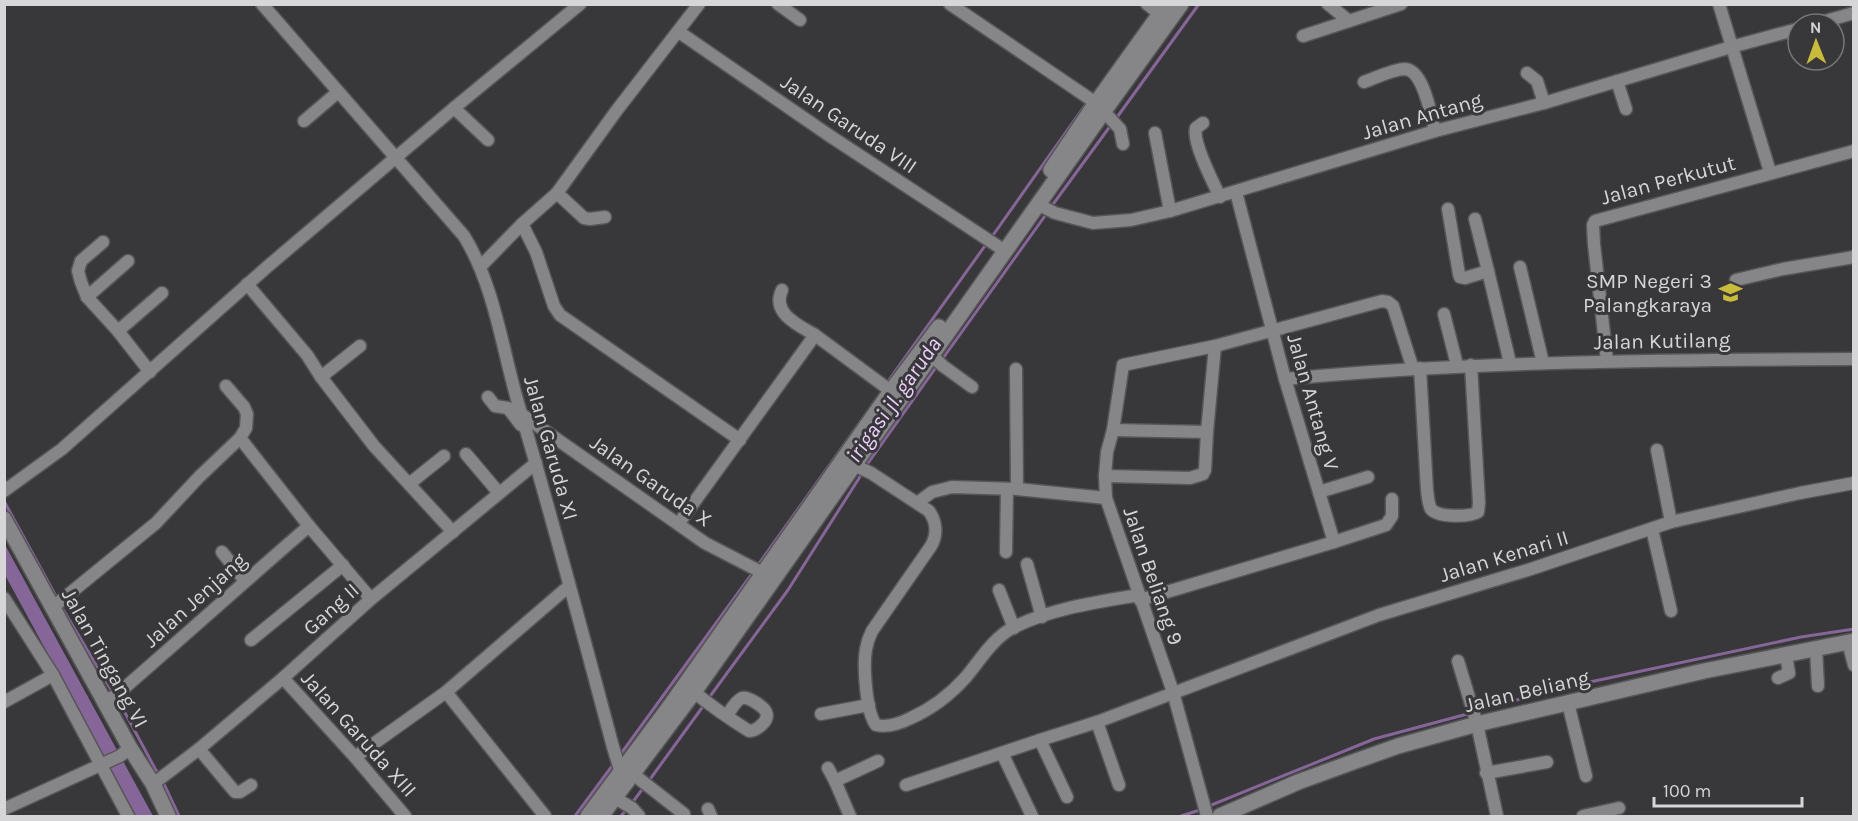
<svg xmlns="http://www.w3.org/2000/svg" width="1858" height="821" font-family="Karla,sans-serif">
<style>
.water{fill:#866698}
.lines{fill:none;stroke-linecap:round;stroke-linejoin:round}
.stream{stroke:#866698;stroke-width:3}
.street-casing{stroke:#565557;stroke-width:15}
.secondary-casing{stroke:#565557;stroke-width:18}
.street{stroke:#868587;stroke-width:12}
.secondary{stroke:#868587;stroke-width:15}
.labels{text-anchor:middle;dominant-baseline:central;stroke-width:6;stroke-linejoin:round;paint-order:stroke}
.street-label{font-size:21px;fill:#d6d5d7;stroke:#383739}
.poi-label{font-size:21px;fill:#d6d5d7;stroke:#383739;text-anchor:end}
.water-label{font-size:22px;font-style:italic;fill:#ebcefc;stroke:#383739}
</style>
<rect width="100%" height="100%" fill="#383739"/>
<!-- water -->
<path class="water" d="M4,543L153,816H136L5,575Z"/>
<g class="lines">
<!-- stream -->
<g class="stream">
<path d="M1115,120L1199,4"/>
<path d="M1051,207L1111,125"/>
<path d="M991,238L1088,101"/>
<path d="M941,361L1047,213"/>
<path d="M886,384L987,243"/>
<path d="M866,466L937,366"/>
<path d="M4,501L58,600"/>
<path d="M758,565L883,390"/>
<path d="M61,606L113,693"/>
<path d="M117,698L158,774"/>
<path d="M708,699L788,590L863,472"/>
<path d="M1477,711L1557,689L1801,637L1854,629"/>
<path d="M620,755L754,571"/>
<path d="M163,782L179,816"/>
<path d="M648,782L704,705"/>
<path d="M632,803L644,787"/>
<path d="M1209,806L1374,739L1471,713"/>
<path d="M575,816L615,762"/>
<path d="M621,816L628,808"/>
<path d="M1181,816L1200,810"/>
</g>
<defs>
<g id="street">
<path d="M262,4L464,236C496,288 503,356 521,413C554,524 583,635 613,747L621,773L624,776"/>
<path d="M778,4L800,20"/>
<path d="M950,4L1096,103L1120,129L1123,144"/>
<path d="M1147,4L1165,18"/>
<path d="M1328,4L1349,21"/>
<path d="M1719,4L1770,172"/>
<path d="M1815,24L1854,13"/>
<path d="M679,32L830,136L999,247"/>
<path d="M1303,36L1401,4"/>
<path d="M1527,73L1537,81L1544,103"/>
<path d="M1617,81L1626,109"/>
<path d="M1364,82C1375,78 1394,69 1405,69C1424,70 1431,116 1435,131"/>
<path d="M454,108L488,140"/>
<path d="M304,121L338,92"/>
<path d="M1203,123L1196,128C1192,142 1213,182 1220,197"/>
<path d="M1155,133L1170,211"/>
<path d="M1236,192L1285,379L1334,542L1386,525L1392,516V499"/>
<path d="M557,193L584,218L590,219L605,217"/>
<path d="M1039,205L1055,213L1093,223L1131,220L1170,211L1435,131L1544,103L1731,47L1798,29"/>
<path d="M1448,209L1459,274L1460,277L1465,278L1488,271L1510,363"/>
<path d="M1475,219L1488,271"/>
<path d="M522,224L536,252L554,306L560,315L740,440"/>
<path d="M103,242L81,261L78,271L81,282L87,297L118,331L150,372"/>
<path d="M480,267L522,224L557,193L617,110L699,4"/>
<path d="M1520,267L1543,363"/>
<path d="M1736,280L1783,269L1854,257"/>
<path d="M247,284L307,355L321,377L374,446L453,532"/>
<path d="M782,290C771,313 798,325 815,335"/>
<path d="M87,297L128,261"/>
<path d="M1444,314L1457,365"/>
<path d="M118,331L162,293"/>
<path d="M927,351L943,366L972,387"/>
<path d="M1607,361L1594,244L1593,225L1595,221L1854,151"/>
<path d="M1420,368L1427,490C1428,496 1428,504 1431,509C1438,518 1470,517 1478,512L1479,503L1471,365"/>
<path d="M1016,369L1017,489"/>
<path d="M321,377L360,346"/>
<path d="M1285,379C1474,361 1664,360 1854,359"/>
<path d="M488,397L495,406L508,408L521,425"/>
<path d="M521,414L705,543L763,573"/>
<path d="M1113,430L1207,432"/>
<path d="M240,438L309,526L371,599"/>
<path d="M1657,450L1671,522"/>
<path d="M466,454L499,493"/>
<path d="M854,465L871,473L929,511C936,521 938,534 931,546L872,631C869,637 867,643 866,649C863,666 866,712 876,725C888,728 901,723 911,718C933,708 950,695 966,677C981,659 993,638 1014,627C1053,608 1098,602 1139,595"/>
<path d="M1105,476L1190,478L1203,474L1205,470L1207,432L1215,346"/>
<path d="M409,484L444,456"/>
<path d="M4,491L62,449L267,267L454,108L580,4"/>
<path d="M1319,492L1368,477"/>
<path d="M1106,498L1105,476L1107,452L1113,430L1123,365L1215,346L1382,301L1388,302L1393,306L1413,369"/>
<path d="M917,503L932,492L952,487L1017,489L1106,498L1173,692L1207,816"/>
<path d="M679,523L815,335L891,391"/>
<path d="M1652,529L1671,611"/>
<path d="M222,552L245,581"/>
<path d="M1006,552L1007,489"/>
<path d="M1027,564L1042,617"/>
<path d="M999,590L1014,628"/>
<path d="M4,598L53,675L128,816"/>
<path d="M1140,600L1334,542"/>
<path d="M52,608L156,523L199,477L240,438L246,428L247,414L244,407L226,386"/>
<path d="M251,640L343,565"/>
<path d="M1848,642L1854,665"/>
<path d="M1816,648L1818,686"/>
<path d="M1458,661L1477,724L1497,816"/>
<path d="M283,678L355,757L405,816"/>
<path d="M1778,678L1789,673L1786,655"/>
<path d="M446,692L545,816"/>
<path d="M694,692C711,706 730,719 749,731C756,731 770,721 766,712C764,707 748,696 742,698C736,700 730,711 727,716"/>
<path d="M105,700L115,696C180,640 244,582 309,526"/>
<path d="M4,702L53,675"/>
<path d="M1568,703L1586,776"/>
<path d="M821,714L869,705"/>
<path d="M1097,722L1119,785"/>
<path d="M1040,740L1067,797"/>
<path d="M199,749L235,792H240L251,785"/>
<path d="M1002,753L1032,816"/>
<path d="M355,757L446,692L569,586"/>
<path d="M828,768L835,781"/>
<path d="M1486,773L1547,762"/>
<path d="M633,774L684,814"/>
<path d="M153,784L199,749L283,678L371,599L536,463"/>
<path d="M906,785L1040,740L1097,722L1379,615L1528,570L1671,522L1800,493L1854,483"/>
<path d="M615,798L632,808L639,816"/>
<path d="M4,809L120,756L130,748"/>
<path d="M708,809L711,816"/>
<path d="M850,816L835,781L878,761"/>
<path d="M1583,816L1619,808"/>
</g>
<g id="secondary">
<path d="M1051,170L1096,103L1167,4"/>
<path d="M4,519L130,748L153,784L168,816"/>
<path d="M588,816L670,706L891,391L939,327"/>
<path d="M601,816L694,692L1104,111L1181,4"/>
<path d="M1220,816L1298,782L1353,762L1398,746L1477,724L1704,671L1854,641"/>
</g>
</defs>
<!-- street casing -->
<use href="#street" class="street-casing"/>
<!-- secondary casing -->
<use href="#secondary" class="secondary-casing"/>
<!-- street -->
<use href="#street" class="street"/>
<!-- secondary -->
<use href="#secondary" class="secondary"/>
</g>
<!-- icons -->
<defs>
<symbol id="school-bare" viewBox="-9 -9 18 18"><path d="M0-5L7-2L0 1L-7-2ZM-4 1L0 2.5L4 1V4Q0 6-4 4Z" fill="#c9bb3b" stroke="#383739" stroke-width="2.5" paint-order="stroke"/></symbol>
</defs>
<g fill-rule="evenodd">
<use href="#school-bare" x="1714" y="276" width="33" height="33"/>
</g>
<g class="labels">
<!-- street labels -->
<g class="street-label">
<text transform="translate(1422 116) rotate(-16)">Jalan Antang</text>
<text transform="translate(849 124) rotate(34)">Jalan Garuda VIII</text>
<text transform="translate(1668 180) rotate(-15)">Jalan Perkutut</text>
<text transform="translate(1662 341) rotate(-1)">Jalan Kutilang</text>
<text transform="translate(1313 402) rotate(74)">Jalan Antang V</text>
<text transform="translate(551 448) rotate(74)">Jalan Garuda XI</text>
<text transform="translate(651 481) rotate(35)">Jalan Garuda X</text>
<text transform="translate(1504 556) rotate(-17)">Jalan Kenari II</text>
<text transform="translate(1153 576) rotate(71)">Jalan Beliang 9</text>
<text transform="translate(195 600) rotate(-42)">Jalan Jenjang</text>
<text transform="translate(331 609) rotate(-42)">Gang II</text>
<text transform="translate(105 658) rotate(61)">Jalan Tingang VI</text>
<text transform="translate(1527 691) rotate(-13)">Jalan Beliang</text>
<text transform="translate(359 734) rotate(48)">Jalan Garuda XIII</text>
</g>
<!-- poi labels -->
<g class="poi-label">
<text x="1712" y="281">SMP Negeri 3<tspan x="1712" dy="24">Palangkaraya</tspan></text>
</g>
<!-- water labels -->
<g class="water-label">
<text transform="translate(894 400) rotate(-55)">irigasi jl. garuda</text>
</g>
</g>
<!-- border -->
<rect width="1858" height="821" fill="none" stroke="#d6d5d7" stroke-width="12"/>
<!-- north arrow -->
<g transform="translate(1816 42) rotate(359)"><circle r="28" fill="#383739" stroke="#777678" stroke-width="1.5"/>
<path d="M0-4.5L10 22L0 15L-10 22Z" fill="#c9bb3b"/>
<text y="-9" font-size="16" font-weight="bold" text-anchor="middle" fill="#d6d5d7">N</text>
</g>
<!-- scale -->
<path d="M1654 797v9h148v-9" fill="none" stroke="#d6d5d7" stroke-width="3"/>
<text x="1663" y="797" font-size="18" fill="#d6d5d7" stroke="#383739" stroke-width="4.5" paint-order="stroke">100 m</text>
</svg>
